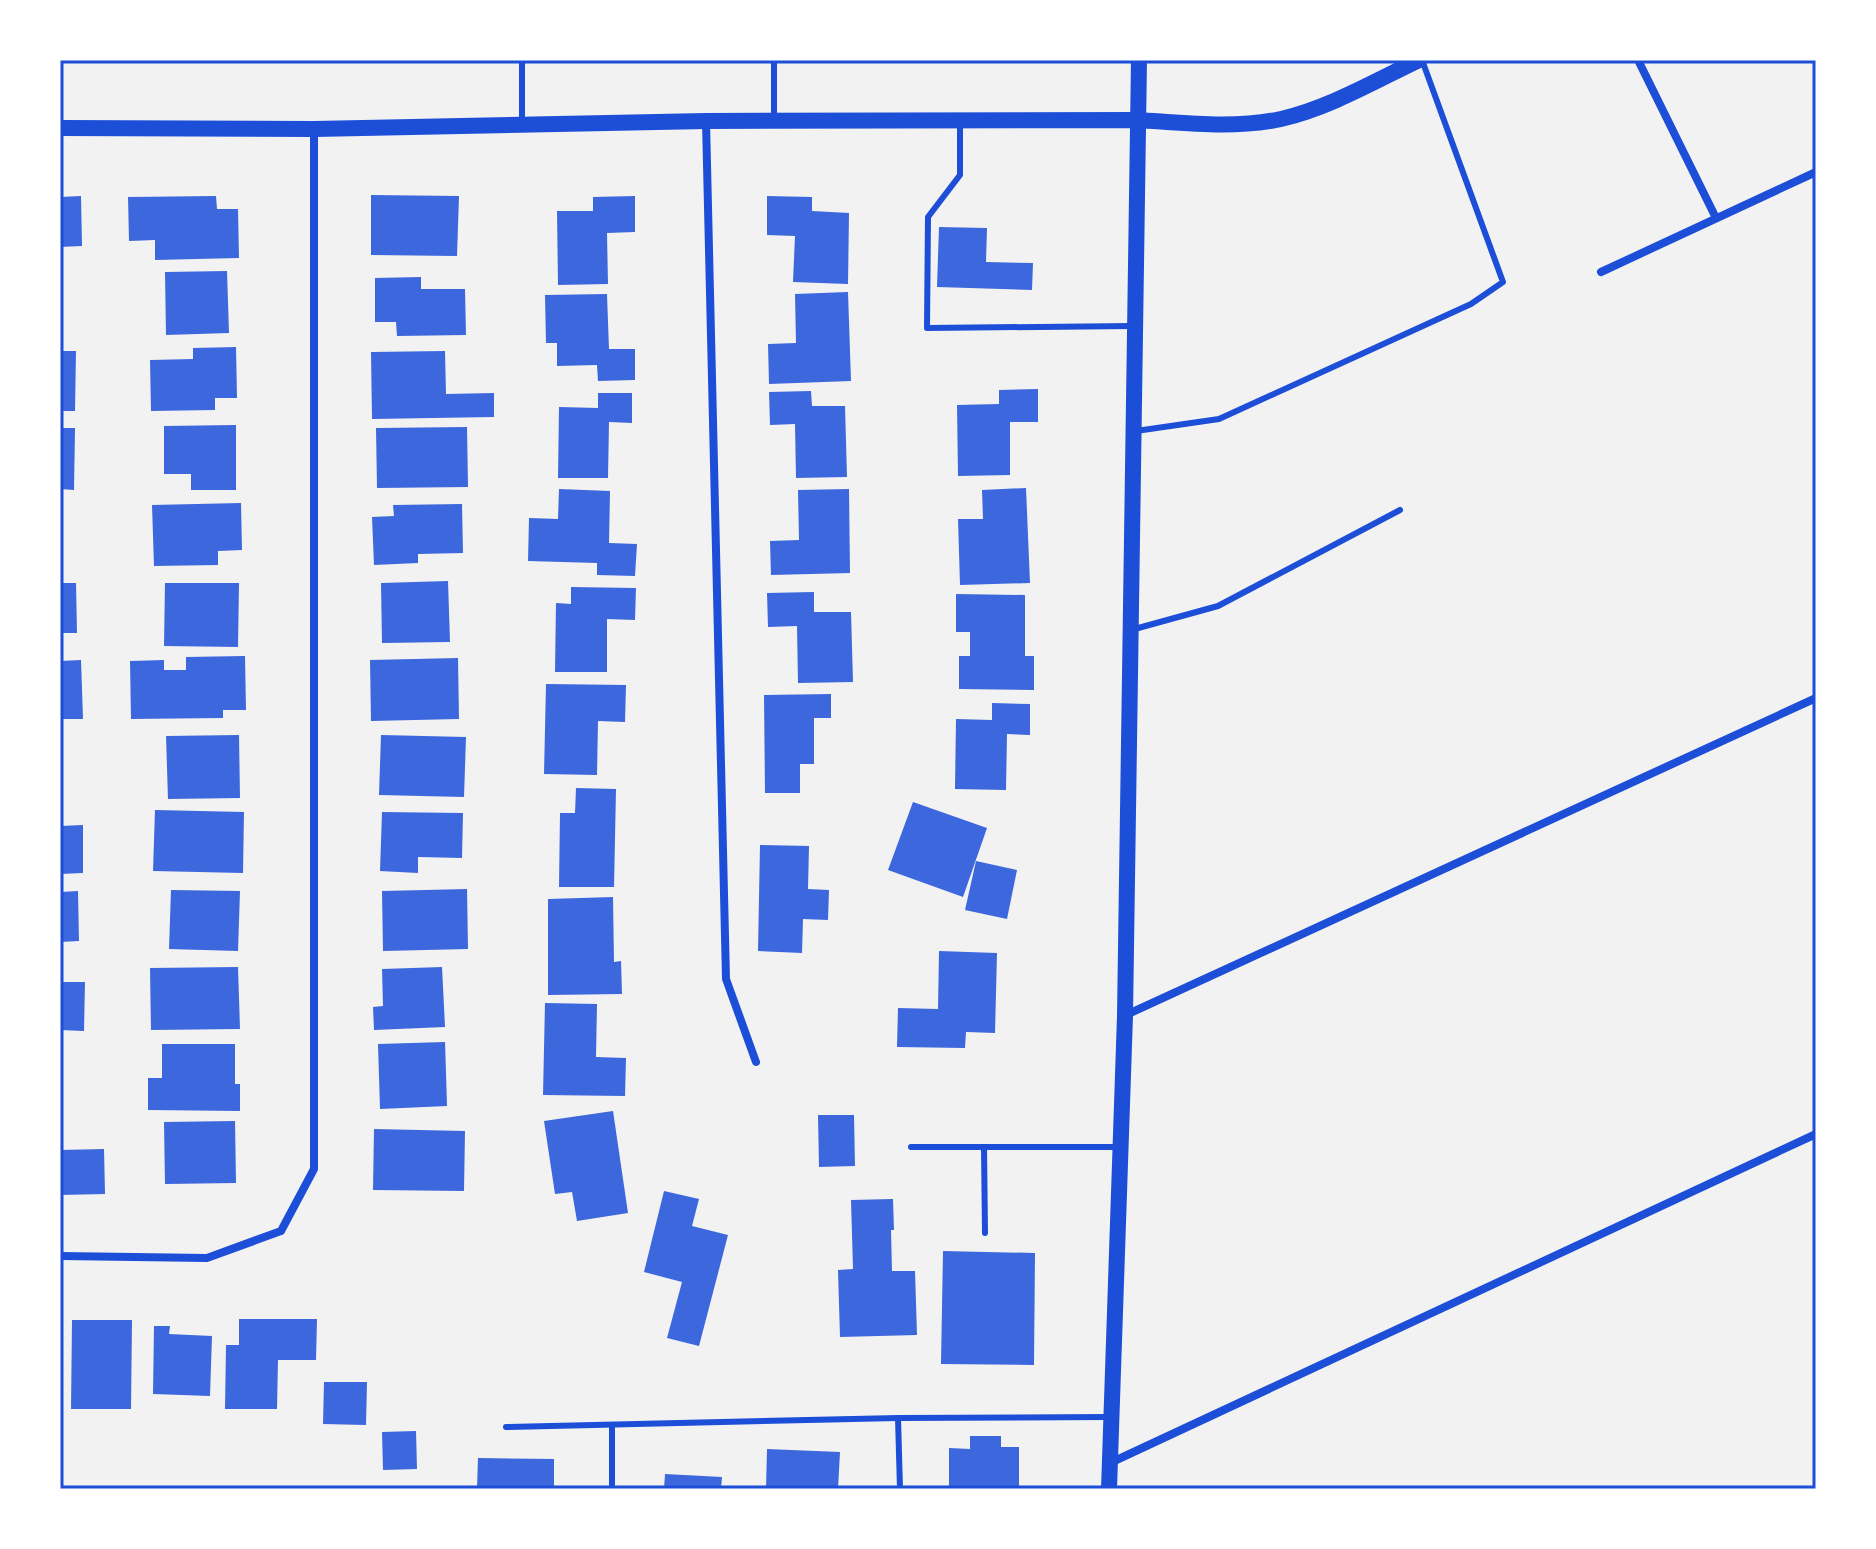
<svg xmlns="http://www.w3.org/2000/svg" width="1876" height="1549" font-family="Poppins,sans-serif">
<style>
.building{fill:#3d67dc}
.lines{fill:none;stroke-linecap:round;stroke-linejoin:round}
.service{stroke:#1d4ed8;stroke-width:6}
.minor{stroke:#1d4ed8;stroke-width:8}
.secondary{stroke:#1d4ed8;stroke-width:16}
.neatline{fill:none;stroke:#1d4ed8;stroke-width:3}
</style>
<rect width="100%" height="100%" fill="#f2f2f2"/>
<!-- building -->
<g class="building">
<path d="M371,195L459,196L457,256L371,255Z"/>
<path d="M81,196L82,246L60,247V197Z"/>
<path d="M216,196L217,209H238L239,258L155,260V240L129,241L128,197Z"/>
<path d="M635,196V232L607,233L608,284L558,285L557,211H593V197Z"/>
<path d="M767,196L812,197V211L849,213L848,284L793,282L795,236L767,235Z"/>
<path d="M939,227L987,228L986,262L1033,263L1032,290L937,287Z"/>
<path d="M227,271L229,333L166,335L165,272Z"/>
<path d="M421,277V289H465L466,335L397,336L396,322H375V278Z"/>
<path d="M848,292L851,381L769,384L768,344L796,343L795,294Z"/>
<path d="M607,294L609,349H635V380L598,381L597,365L557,366V343H546L545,295Z"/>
<path d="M236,347L237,398H215V410L151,411L150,360L193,359V348Z"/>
<path d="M60,351H76L75,411H60Z"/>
<path d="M445,351L446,394L494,393V417L372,419L371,352Z"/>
<path d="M1038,389V422H1010V475L958,476L957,405L999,404V390Z"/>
<path d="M811,391L812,406H845L847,477L796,478L795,424L770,425L769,392Z"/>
<path d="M598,393H632V423L609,422L608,478H558L559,407L598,408Z"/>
<path d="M236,425V490H191V474H164V426Z"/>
<path d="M467,427L468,487L377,488L376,428Z"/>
<path d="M60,428H75L74,490L60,489Z"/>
<path d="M1026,488L1030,583L960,585L958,519H983L982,490Z"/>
<path d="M559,489L610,491L609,543L637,544L635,576L597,575V563L528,561L529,518L558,519Z"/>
<path d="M849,489L850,573L771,575L770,541L799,540L798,490Z"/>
<path d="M241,503L242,550L218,551V565L154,566L152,505Z"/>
<path d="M462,504L463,553L418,554V563L374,565L372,517L394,516L393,505Z"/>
<path d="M448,581L450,642L382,643L381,583Z"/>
<path d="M60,583H76L77,633H60Z"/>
<path d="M165,583H239L238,647L164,646Z"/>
<path d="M571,587L636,588L635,620L607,619V672H555L556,603L571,604Z"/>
<path d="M814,592V612H851L853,682L798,683L797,626L768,627L767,593Z"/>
<path d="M956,594L1025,595V656H1034V690L959,689V656H970V632H956Z"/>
<path d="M245,656L246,710H223V718L131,719L130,661L164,660V670H186V657Z"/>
<path d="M458,658L459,719L371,721L370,660Z"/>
<path d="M81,660L83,719H60V661Z"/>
<path d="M546,684L626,685L625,722L598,721L597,775L544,774Z"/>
<path d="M831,694V718H814V764H800V793H765L764,695Z"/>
<path d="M992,703L1030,704V735L1007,734L1006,790L955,789L956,719L992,720Z"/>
<path d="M239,735L240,798L168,799L166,736Z"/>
<path d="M381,735L466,737L464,797L379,795Z"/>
<path d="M576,788L616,789L614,887H559L560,813H575Z"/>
<path d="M913,802L987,828L963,897L888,870Z"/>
<path d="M155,810L244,812L243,873L153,871Z"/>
<path d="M382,812L463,813L462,858L418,857V873L380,871Z"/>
<path d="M83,825V873L60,874V826Z"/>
<path d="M760,845L809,846L808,889L829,890L828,920L803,919L802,953L758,951Z"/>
<path d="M976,861L1017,870L1007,919L965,910Z"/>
<path d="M467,889L468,949L383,951L382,891Z"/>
<path d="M171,890L240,891L238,951L169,949Z"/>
<path d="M78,891L79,941L60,942V892Z"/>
<path d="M613,897L614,962L621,961L622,994L548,995V899Z"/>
<path d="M939,951L997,953L995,1033L966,1032L965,1048L897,1047L898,1008L938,1009Z"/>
<path d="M238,967L240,1029L151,1030L150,968Z"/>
<path d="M442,967L445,1027L374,1030L373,1007L383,1006L382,969Z"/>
<path d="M60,982H85L84,1031L60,1030Z"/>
<path d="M545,1003L597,1004L596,1057L626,1058L625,1096L543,1095Z"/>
<path d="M445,1042L447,1106L380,1109L378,1044Z"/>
<path d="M162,1044H235V1084H240V1111L148,1110V1078H162Z"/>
<path d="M613,1111L628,1213L577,1221L572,1192L555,1194L544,1121Z"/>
<path d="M818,1115H854L855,1166L819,1167Z"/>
<path d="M235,1121L236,1183L165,1184L164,1122Z"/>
<path d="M374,1129L465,1131L464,1191L373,1190Z"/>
<path d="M104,1149L105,1194L60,1195V1150Z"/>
<path d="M664,1191L699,1199L692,1226L728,1235L699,1346L667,1338L682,1282L644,1272Z"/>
<path d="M893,1199L894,1230H891L892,1271H915L917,1335L840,1337L838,1270L853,1269L851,1200Z"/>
<path d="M943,1251L1035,1253L1034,1365L941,1364Z"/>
<path d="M239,1319H317L316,1360H278L277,1409H225L226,1345H239Z"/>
<path d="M72,1320H132L131,1409H71Z"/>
<path d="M154,1326H170L169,1334L212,1336L210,1396L153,1394Z"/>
<path d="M324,1382H367L366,1425L323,1424Z"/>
<path d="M416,1431L417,1469L383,1470L382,1432Z"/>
<path d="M970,1436H1001V1447H1019V1489H949V1448L970,1449Z"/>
<path d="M767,1449L840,1452L838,1489H766Z"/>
<path d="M478,1458L554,1459V1489H477Z"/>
<path d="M665,1474L722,1477L721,1489H664Z"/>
</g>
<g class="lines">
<!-- service -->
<g class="service">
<path d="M774,60V120"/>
<path d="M522,124V60"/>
<path d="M960,124V175L928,217L927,328L1132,326"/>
<path d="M1136,431L1219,419L1471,304L1503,282L1422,60"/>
<path d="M1131,630L1218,606L1400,510"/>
<path d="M911,1147H1120"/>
<path d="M984,1147L985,1233"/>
<path d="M898,1418L900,1489"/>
<path d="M612,1426V1489"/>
<path d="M506,1427L898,1418L1109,1417"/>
</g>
<!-- minor -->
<g class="minor">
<path d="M1638,60L1716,218"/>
<path d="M706,121L726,979L756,1062"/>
<path d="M1601,272L1816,172"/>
<path d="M1126,1015L1816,698"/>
<path d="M60,1256L207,1258L281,1231L314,1169V129"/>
<path d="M1110,1463L1816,1134"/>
</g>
<!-- secondary -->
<g class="secondary">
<path d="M60,128L314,129L706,121L1138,120C1186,123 1234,129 1281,119C1329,108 1375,81 1419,60"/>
<path d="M1109,1489L1125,1016L1139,60"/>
</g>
</g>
<!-- border -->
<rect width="1876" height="1549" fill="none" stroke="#ffffff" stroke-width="124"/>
<rect x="62" y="62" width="1752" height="1425" class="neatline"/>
</svg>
